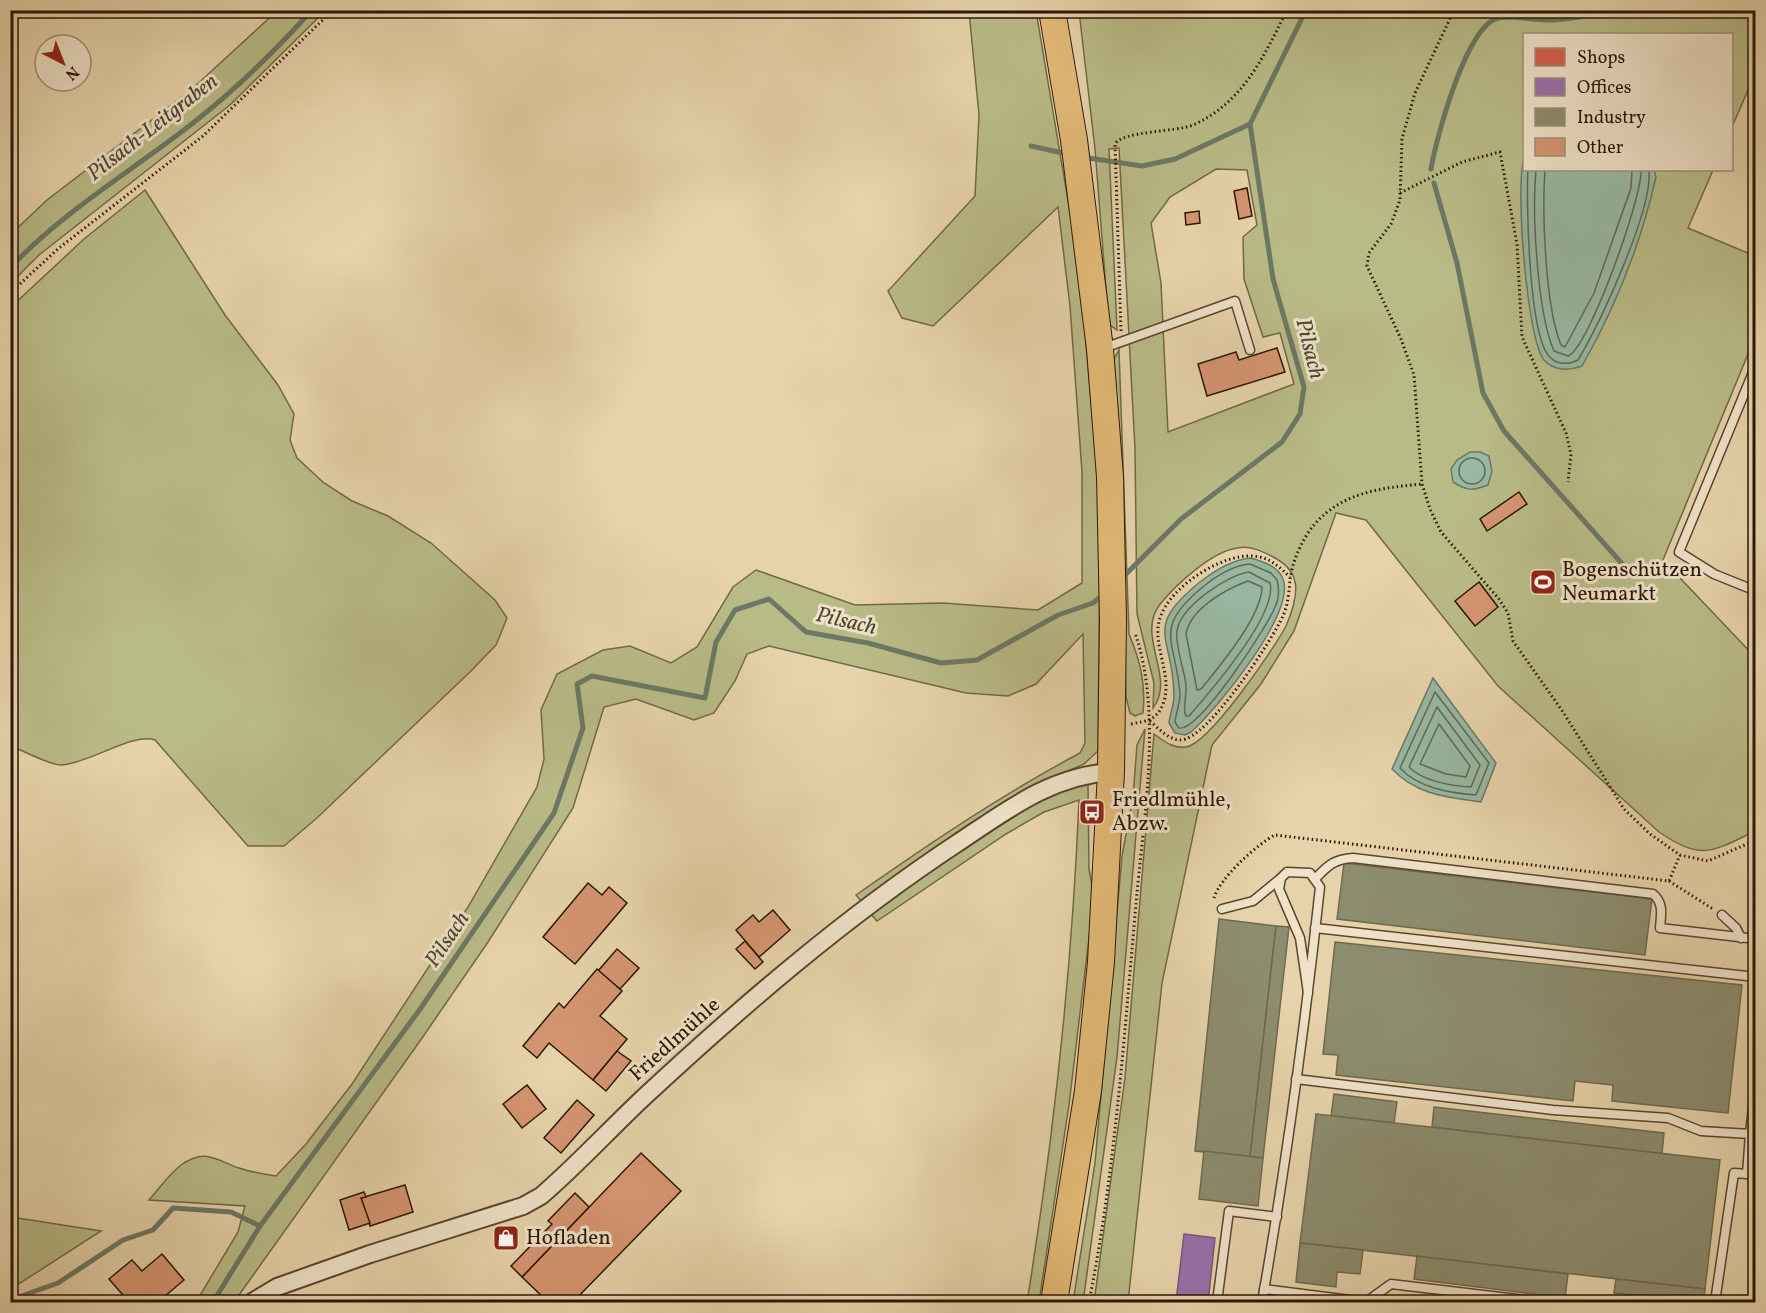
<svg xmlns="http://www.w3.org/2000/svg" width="1766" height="1313" font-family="Vollkorn,serif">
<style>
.green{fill:#b9bb87;stroke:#726847;stroke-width:1.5;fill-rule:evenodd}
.water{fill:#98b9a4;stroke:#6c7865;stroke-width:1.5}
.shops{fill:#d6604d;stroke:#a34a38;stroke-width:1.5}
.offices{fill:#9970ab;stroke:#78557a;stroke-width:1.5}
.industry{fill:#8c8c6e;stroke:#6f694f;stroke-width:1.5}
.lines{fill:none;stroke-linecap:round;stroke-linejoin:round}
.shore{stroke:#626856;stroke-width:1.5}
.stream{stroke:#6c7865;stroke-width:5}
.building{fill:#d59672;stroke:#2b1607;stroke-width:1.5}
.service-casing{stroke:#5a4530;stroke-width:11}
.minor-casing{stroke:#5a4530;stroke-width:20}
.primary-casing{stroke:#2b1607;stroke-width:28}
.path{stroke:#2b1607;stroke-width:3;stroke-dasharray:1.5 3;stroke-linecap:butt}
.service{stroke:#efe2c8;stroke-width:8}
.minor{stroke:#efe2c8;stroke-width:16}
.primary{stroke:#e4ba76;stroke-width:26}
.labels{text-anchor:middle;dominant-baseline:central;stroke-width:6;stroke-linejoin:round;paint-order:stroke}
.poi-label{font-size:21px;fill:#2b1607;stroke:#efe2c8;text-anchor:start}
.street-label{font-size:21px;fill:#2b1607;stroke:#efe2c8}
.water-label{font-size:22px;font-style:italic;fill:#4c4736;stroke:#efe2c8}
</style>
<rect width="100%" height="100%" fill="#e7d3ab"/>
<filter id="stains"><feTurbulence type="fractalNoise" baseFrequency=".00333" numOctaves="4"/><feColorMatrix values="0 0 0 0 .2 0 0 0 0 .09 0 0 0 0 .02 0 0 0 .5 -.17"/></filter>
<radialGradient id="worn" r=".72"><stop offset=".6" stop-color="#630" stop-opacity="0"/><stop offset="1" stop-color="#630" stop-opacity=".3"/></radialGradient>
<!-- green -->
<g class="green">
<path d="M277,11H325L230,105L39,255L11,283V234L47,200L192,89Z"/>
<path d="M969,11H1036L1079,266L1095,446L1100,525L1098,751L1084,764L1030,788L861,901L856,895C929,844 1001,795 1080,753L1085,743L1083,634L1036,684L1008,696L966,693L769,646L747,654L735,681L714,713L694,720L636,699L604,707L573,808L488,942L420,1041L234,1302H196L238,1232L245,1206L149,1200C159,1189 169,1174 181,1165C206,1147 217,1161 239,1168C250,1172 263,1174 276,1176L306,1144L352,1084L468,907L537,787L544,759L541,710L557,674L603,650L630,646L671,663L697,647L733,587L756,570L855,605L943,603L1038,610L1082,583V472L1070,306L1058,207L933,326L902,318L888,291L975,196L979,115Z"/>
<path d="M1079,11H1756L1755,74L1732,127V34H1524V170H1713L1688,228L1755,256V337L1663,560L1755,657V831C1712,852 1702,861 1659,832L1498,686L1366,520L1336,513L1294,631L1261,684L1212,745L1162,983L1128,1302H1094L1125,1078L1154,734C1164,741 1173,749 1186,747C1209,744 1274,649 1286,626C1291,615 1298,595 1295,582C1293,571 1284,563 1275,558C1264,552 1250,545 1237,548C1211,552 1177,584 1161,603C1134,635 1177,677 1153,708L1154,683L1137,614L1135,449L1119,148L1109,149L1117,330L1110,325L1108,314L1095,149ZM1216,169L1247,170L1257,225L1243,237L1244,279L1263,337L1280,333L1294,384L1168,432L1161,283L1151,223L1170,197Z"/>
<path d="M145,190L225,315L278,385L294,414L290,440L297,458L324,483L352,501L388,516L431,543L495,600L507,618L496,645L471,671L318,817L284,846H248L155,740C134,732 90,763 62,765C51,766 22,750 11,746V307L84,239Z"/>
<path d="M1119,350L1129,634C1140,660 1146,684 1143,713L1135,716L1130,713L1126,697L1123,509L1114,359Z"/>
<path d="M1145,729L1117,1057L1083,1302H1073L1095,1163L1122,856L1133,797L1137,745Z"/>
<path d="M1082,783L1088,785L1089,869L1094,896L1069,1105L1039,1302H1027C1054,1136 1072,969 1079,800L1044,812L1006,834L877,921L870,913L1032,803Z"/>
<path d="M10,1217H11L101,1231L11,1289Z"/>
</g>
<!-- water -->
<g class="water">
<path d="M1524,159V170H1654L1656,177C1641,243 1615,308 1582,366C1569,371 1554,371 1544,360C1527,340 1515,185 1524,159Z"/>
<path d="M1470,452H1480L1489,456L1492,471L1488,485C1473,491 1467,491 1453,482L1451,469L1457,460Z"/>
<path d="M1250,558C1262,561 1278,566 1283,579C1296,613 1217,709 1191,732L1185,735L1175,733L1169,723C1170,714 1174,704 1174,696C1174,636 1141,629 1200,582C1214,571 1232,560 1250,558Z"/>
<path d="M1433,678L1496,763L1481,802C1446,797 1417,795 1392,769Z"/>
</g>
<!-- shops -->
<path class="shops" d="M505,1229L515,1240L506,1247L497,1236Z"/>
<!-- offices -->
<path class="offices" d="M1184,1234L1215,1238L1208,1302H1211H1176Z"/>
<!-- industry -->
<g class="industry">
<path d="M1344,863L1652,899L1645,955L1337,919Z"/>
<path d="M1219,919L1276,926L1250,1157L1195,1151Z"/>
<path d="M1276,926L1289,927L1263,1158L1250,1157Z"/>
<path d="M1335,942L1742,985L1728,1113L1612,1101L1613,1085L1575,1081L1573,1101L1336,1075L1338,1055L1323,1054Z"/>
<path d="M1334,1094L1397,1102L1394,1123L1331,1116Z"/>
<path d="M1434,1107L1664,1133L1662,1154L1432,1127Z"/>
<path d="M1316,1114L1720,1160L1705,1289L1300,1243Z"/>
<path d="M1204,1151L1263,1158L1258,1206L1199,1199Z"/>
<path d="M1300,1243L1363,1250L1360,1274L1337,1272L1336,1287L1296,1282Z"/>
<path d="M1417,1256L1568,1274L1565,1298L1414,1279Z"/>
<path d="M1616,1279L1705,1289L1703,1302L1614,1293Z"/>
<path d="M1387,1297L1430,1302H1387Z"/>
</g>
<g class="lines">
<!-- shore -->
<g class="shore">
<path d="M1528,170C1526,202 1529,335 1549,356C1556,365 1569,365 1578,360C1600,323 1653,210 1649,170"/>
<path d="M1536,170C1532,213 1537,312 1554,351L1568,356C1589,348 1643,195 1641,170"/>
<path d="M1545,170C1542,212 1545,306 1561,345L1565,347L1594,293L1631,188L1632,170"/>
<circle cx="1472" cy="471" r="13"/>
<path d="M1250,564L1271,573L1277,580C1279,588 1279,599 1275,607C1267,627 1199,732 1179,728L1175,722C1176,713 1180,703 1180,694C1176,639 1151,629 1204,586C1216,576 1234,565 1250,564Z"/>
<path d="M1249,572L1270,583C1278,614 1210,692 1189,716H1186C1182,709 1187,695 1186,685C1184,668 1175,647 1177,631C1180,607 1227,575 1249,572Z"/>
<path d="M1248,581L1262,587C1262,616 1219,667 1201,689L1197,690L1186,634C1190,609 1226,589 1248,581Z"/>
<path d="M1435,692L1489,763L1476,795C1450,793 1418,788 1400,768Z"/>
<path d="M1437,707L1480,765L1471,787C1452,786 1422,781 1409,767Z"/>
<path d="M1439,724L1470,766L1466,777L1446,774L1420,764Z"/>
</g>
<!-- stream -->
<g class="stream">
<path d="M1031,146L1067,154"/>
<path d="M1082,157L1142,166L1175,159L1250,124"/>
<path d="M1431,169C1436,139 1466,26 1498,18C1515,15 1535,21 1553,20C1570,19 1591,16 1607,10"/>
<path d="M1434,183L1457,263L1483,393L1504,431L1625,567"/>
<path d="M10,268C63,211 132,171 193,123C235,90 276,50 312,10"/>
<path d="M1121,579L1181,519L1282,442L1300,414L1304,387L1273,279L1250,124L1306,10"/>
<path d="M10,1300L58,1283L123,1240L153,1230L173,1208L231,1212L260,1226"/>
<path d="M213,1302L260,1226L418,1012L554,813L583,728L577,684L592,676L705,698L716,642L735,610L769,599L806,632L868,643L941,663L977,660L1058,615L1093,603L1105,593"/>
</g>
</g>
<!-- building -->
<g class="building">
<path d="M1247,188L1252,216L1239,219L1234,191Z"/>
<path d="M1199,211L1200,223L1186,225L1185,213Z"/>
<path d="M1277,348L1285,372L1207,396L1198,364L1236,352L1239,360Z"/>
<path d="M1519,492L1527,504L1487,531L1480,519Z"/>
<path d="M1479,582L1498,607L1475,626L1455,601Z"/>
<path d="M588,883L602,895L609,887L627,903L575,964L543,937Z"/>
<path d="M773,910L790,930L759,957L736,930L753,915L759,922Z"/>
<path d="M745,941L763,962L755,969L736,949Z"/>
<path d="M617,949L639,968L620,989L598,971Z"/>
<path d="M597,969L622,991L600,1016L627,1039L593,1080L549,1043L537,1058L523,1046L559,1003L564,1008Z"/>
<path d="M617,1051L631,1061L606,1091L593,1080Z"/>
<path d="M527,1085L546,1109L522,1128L503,1104Z"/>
<path d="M577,1100L594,1115L561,1153L544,1138Z"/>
<path d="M641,1153L681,1191L573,1302H548L522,1277Z"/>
<path d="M405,1185L413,1212L370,1226L361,1198Z"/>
<path d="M364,1192L366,1197L361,1198L370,1223L349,1230L340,1200Z"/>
<path d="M575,1193L589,1207L522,1277L511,1266L552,1224L548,1221Z"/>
<path d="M162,1254L184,1280L158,1302H129L109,1279L132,1260L142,1271Z"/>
</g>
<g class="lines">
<defs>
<g id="service">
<path d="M1104,348L1235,301L1250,350"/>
<path d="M1756,365L1679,552L1714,574L1756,591"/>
<path d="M1316,878C1328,865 1335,859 1353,858L1653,894C1664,903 1661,915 1660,928L1756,939"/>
<path d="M1222,909L1253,901L1281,878"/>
<path d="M1722,915L1736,928L1741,938"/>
<path d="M1315,928L1756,977"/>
<path d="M1296,1079L1553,1110L1668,1118L1701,1131L1750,1134L1756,1080"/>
<path d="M1264,1289L1366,1302L1391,1284L1542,1302"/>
<path d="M1217,1302L1229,1211L1277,1217"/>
<path d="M1262,1302C1286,1165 1305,1026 1320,887L1310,873L1287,872L1281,878L1279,889L1300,938L1308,993"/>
<path d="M1715,1302L1734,1173L1747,1174L1750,1134"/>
</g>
<path id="minor" d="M252,1302L277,1287L370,1254L523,1206L541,1196C577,1165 608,1131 643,1098C741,1007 844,918 956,844C1006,811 1050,776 1111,772"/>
<path id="primary" d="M1052,10L1074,140L1100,349L1110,477L1113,620L1111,772L1101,962L1088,1091L1054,1302"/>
</defs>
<!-- service casing -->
<use href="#service" class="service-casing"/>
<!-- minor casing -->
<use href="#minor" class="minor-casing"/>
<!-- primary casing -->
<use href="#primary" class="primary-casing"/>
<!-- path -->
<g class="path">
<path d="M1454,10L1415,93L1402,139L1400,200L1391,224L1369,253L1367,266L1401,339L1414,375L1422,484L1430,509L1441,532L1499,599L1508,613L1513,641L1563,712L1624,809L1650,834L1680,855L1708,861L1756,840"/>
<path d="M1400,193L1462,162L1500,152L1517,244L1522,337L1566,433L1571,454L1568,482"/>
<path d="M10,293L59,248L203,136L333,10"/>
<path d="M1121,331L1115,144C1122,131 1176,132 1193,125C1243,103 1264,56 1287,10"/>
<path d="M1150,721C1158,728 1169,740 1180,740C1207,741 1272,640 1283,616C1288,605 1289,591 1290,580C1292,562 1302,539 1314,525C1342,492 1381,488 1422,484"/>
<path d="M1131,724C1147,721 1157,720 1163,704C1174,675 1151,646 1160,618C1170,586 1227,549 1260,557C1273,560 1280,568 1290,577"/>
<path d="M1669,881L1713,909"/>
<path d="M1214,898C1219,879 1257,844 1275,835L1669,881L1680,855"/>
<path d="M1089,1302C1115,1172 1124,1037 1136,904C1143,821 1163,713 1135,633"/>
</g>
<!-- service -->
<use href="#service" class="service"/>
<!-- minor -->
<use href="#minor" class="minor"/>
<!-- primary -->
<use href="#primary" class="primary"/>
</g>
<!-- icons -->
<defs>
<symbol id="stadium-square" viewBox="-11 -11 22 22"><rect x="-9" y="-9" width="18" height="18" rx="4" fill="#8f2418" stroke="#efe2c8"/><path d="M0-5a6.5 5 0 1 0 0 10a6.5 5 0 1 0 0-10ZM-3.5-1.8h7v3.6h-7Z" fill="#fff"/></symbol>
<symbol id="bus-square" viewBox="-11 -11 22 22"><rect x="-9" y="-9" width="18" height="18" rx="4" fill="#8f2418" stroke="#efe2c8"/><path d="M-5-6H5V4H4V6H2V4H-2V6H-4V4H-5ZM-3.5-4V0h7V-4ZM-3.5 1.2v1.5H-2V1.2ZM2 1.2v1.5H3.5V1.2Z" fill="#fff"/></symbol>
<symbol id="shop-square" viewBox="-11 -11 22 22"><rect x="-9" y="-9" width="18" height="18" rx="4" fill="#8f2418" stroke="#efe2c8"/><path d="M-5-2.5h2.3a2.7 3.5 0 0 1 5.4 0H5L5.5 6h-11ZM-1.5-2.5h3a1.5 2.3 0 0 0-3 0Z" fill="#fff"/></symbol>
</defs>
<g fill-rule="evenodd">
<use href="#stadium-square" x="1528" y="567" width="30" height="30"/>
<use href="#bus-square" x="1077" y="797" width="30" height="30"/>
<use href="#shop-square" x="491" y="1223" width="30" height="30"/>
</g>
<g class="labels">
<!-- poi labels -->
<g class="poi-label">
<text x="1562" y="570">Bogenschützen<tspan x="1562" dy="24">Neumarkt</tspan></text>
<text x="1112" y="800">Friedlmühle,<tspan x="1112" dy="24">Abzw.</tspan></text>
<text x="526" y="1238">Hofladen</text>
</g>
<!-- street labels -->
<g class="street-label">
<text transform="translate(675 1040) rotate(-42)">Friedlmühle</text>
</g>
<!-- water labels -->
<g class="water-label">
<text transform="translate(153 128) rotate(-38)">Pilsach-Leitgraben</text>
<text transform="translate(1309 349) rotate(76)">Pilsach</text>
<text transform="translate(846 622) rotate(13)">Pilsach</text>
<text transform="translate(448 940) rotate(-56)">Pilsach</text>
</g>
</g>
<!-- margin -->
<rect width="1766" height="1313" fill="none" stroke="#e7d3ab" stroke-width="36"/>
<rect x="12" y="12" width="1742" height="1289" fill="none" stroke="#2b1607" stroke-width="3"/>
<rect x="18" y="18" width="1730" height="1277" fill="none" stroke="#2b1607" stroke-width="1.5"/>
<!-- legend -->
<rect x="1523" y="33" width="210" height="138" fill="#efe2c8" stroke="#a1907b" stroke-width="1.5"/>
<rect x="1535" y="48" width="30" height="18" fill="#d6604d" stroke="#a1907b" stroke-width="1.5"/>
<text x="1577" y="63" font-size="18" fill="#2b1607">Shops</text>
<rect x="1535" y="78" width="30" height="18" fill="#9970ab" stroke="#a1907b" stroke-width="1.5"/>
<text x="1577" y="93" font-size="18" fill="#2b1607">Offices</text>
<rect x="1535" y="108" width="30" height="18" fill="#8c8c6e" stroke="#a1907b" stroke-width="1.5"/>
<text x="1577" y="123" font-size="18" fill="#2b1607">Industry</text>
<rect x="1535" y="138" width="30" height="18" fill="#d59672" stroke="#a1907b" stroke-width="1.5"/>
<text x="1577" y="153" font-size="18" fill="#2b1607">Other</text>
<!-- north arrow -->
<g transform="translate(63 63) rotate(138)"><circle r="28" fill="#efe2c8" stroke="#a1907b" stroke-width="1.5"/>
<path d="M0-4.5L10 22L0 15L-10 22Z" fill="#8f2418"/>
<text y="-9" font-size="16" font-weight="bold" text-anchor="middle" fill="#2b1607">N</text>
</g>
<rect width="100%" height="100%" filter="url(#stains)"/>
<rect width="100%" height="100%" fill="url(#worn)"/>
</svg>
